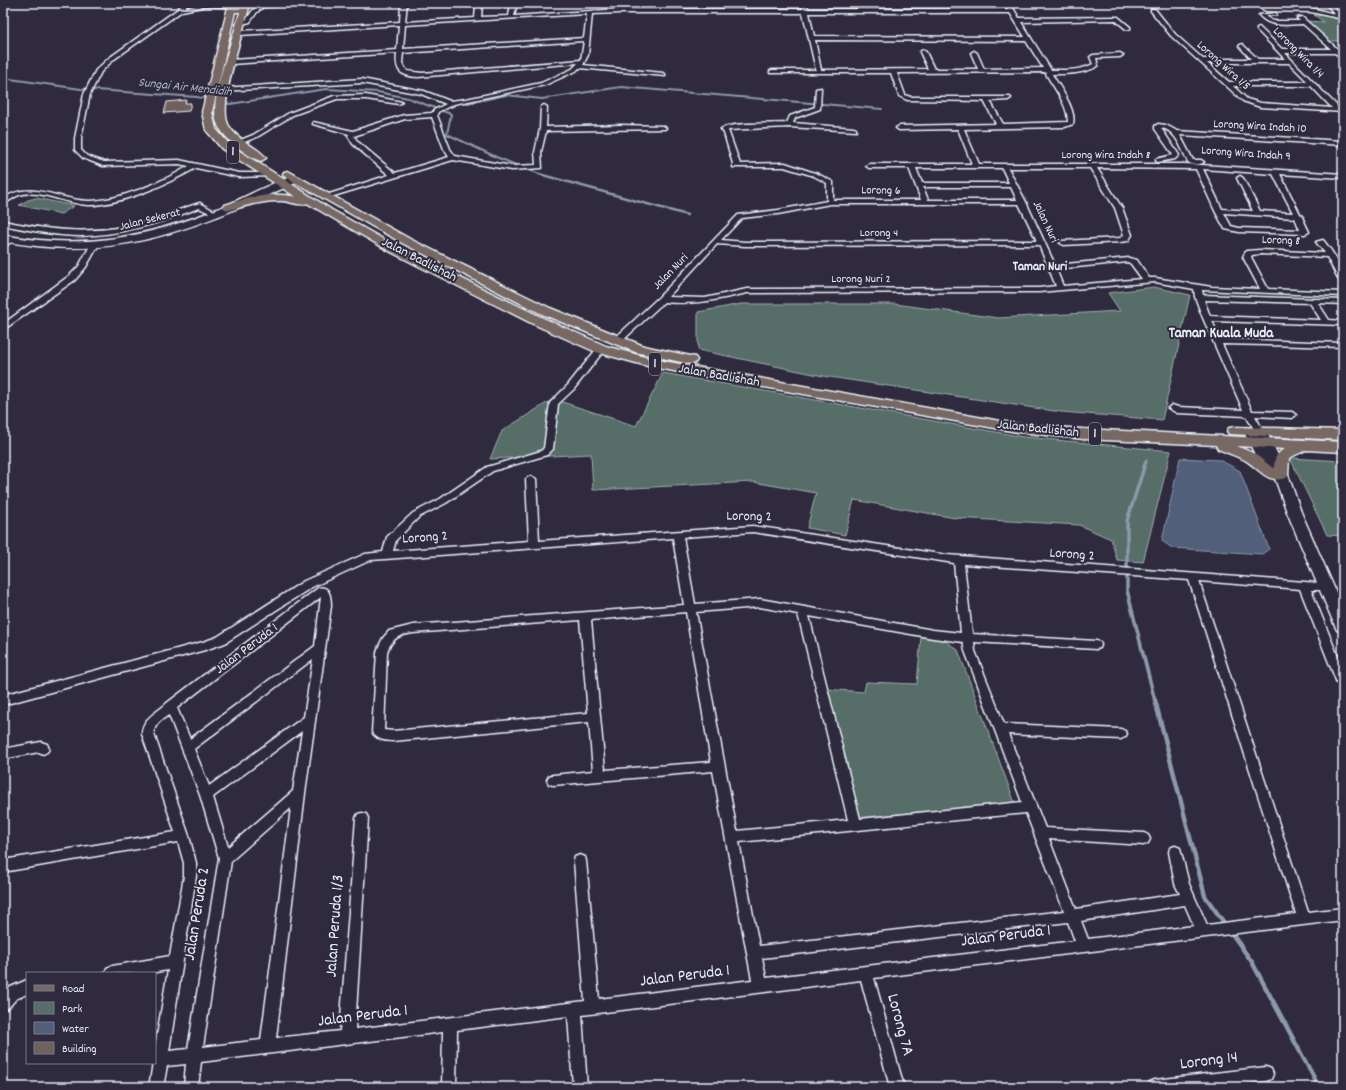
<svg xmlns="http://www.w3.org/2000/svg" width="1346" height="1090" font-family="Dekko,sans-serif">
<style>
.green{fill:#576d68;stroke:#a0afb0}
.water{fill:#515f7a;stroke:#8d99ac}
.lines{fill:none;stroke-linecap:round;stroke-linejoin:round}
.stream-far3{stroke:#8d99ac;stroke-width:2}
.stream-far2{stroke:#8d99ac;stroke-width:2.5}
.stream-far1{stroke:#8d99ac;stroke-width:3.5}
.stream{stroke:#8d99ac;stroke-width:4.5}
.building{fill:#6f615d;stroke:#e8f1f8}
.street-casing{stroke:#e8f1f8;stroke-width:3}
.secondary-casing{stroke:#e8f1f8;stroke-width:3}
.primary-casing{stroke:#e8f1f8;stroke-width:3}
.street{fill:#2f2a3d;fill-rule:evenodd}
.secondary{fill:#2f2a3d;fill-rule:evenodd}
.primary{fill:#776864;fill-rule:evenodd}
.labels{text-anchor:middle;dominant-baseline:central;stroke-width:4;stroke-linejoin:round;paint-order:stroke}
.far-street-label{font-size:12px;fill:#e8f1f8;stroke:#2f2a3d}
.far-water-label{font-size:13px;font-style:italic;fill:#acb7c6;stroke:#2f2a3d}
.shield{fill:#2f2a3d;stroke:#b0b5c0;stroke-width:1}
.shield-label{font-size:13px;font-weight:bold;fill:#e8f1f8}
.far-neighbourhood-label{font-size:13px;font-weight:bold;fill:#e8f1f8;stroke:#2f2a3d}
.street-label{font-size:14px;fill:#e8f1f8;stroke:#2f2a3d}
.neighbourhood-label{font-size:15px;font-weight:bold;fill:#e8f1f8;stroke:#2f2a3d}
.near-street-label{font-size:17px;fill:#e8f1f8;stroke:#2f2a3d}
</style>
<rect width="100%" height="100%" fill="#2f2a3d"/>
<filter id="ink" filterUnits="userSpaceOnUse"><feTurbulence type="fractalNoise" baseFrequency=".025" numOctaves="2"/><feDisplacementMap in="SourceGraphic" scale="8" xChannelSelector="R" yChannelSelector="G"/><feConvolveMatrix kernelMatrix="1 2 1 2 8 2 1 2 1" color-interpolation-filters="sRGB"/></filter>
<g filter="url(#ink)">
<!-- green -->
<g class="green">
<path d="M1314,15L1329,16L1343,21V41H1329L1305,21L1324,22Z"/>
<path d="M36,198L74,206L61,214L19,205L28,200Z"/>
<path d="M1154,287L1190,295L1162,420L1061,412L823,376L698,350V312L741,304H895L998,318L1120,311L1108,293Z"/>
<path d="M663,373L1024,437L1171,451L1143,562L1117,560L1111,539L1079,525L955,518L854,500L845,535L807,528L816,493L753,482L593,490L591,454L490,459L502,431L553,399L636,426Z"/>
<path d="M1290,458L1343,461V536L1327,535Z"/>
<path d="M921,637L944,640L958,650L1015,803L857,818L824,689L864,692L866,682L917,684Z"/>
</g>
<!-- water -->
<path class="water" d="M1180,458L1220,460L1240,471L1269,549L1262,554L1172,548L1162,541Z"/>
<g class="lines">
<!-- stream-far3 -->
<g class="stream-far3">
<path d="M3,78L81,89L197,97L230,104L326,89L378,92L408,98L435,108"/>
<path d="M464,104L506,95L542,99L621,87L882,109"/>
<path d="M440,110L451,114L447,134L496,157L542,175"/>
<path d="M441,110L454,106"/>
</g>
<!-- stream-far2 -->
<path class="stream-far2" d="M539,174L687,215"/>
<!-- stream-far1 -->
<path class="stream-far1" d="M1146,461L1127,521V590L1155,701"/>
<!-- stream -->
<path class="stream" d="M1155,700L1205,896L1252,962L1319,1087"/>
</g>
<!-- building -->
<path class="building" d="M186,100L185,103H191L189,111L164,113L167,102Z"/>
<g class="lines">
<defs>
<g id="street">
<path d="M183,3L188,4L185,8L199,5L202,7L182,11L113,60L101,72L90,94L81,138V150L87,156L104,162L179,160L239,173H267L270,175L269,176L239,177L196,168C170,183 118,206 88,205C65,204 41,189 19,195C13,197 9,202 3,204V199C30,179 60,201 89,201C117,201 165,181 189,166L179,164L103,166L83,158L75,150V138L84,94L96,70L109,58L178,9Z"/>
<path d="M286,3H314L311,5L263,7L257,12L250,22L242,24L239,22L246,20L253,10L260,5Z"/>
<path d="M401,3H407L405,22L475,18L476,6L479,4L482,6L481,17L509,16L511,3H517L514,16L620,9H803L801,3H807L808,9H1008L1004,3H1010L1019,18L1118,17L1130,27V29H1126L1115,20L1021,22L1051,70C1065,70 1080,71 1093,64L1090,57L1093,55L1120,53L1123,55L1120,57L1096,58L1098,66C1084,74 1068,74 1052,74C1059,86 1077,110 1073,124L1065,127L964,129L979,164H1185L1343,174V178L1280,174L1300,214L1303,216L1302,217L1309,232L1305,234L1239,232L1225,229L1215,211L1196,169L1097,168L1122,208L1132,235L1128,241L1120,242L1064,245L1060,243L1061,241L1120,238L1124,235L1115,208L1090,168H1008L1026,202L1055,265L1129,258L1137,260L1149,278H1155L1212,287L1260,289L1243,257L1246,251L1260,250L1325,253L1316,242L1323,240C1333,252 1343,267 1343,282L1339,280L1327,257L1260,254L1252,255L1251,257L1268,289L1343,292V296L1202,290L1203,295L1343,300V304L1318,303L1329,320L1343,321V325L1212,321L1220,339L1343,343V347L1222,344L1252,411L1292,412L1296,415L1292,418L1255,416L1264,432L1260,435L1257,434L1246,416L1177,413L1168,408L1172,405L1178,407L1243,410L1203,318L1195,297L1194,289L1155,282L1039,292L747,293C717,300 695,305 664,302L620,343H614V339L659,297L738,215L778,210L827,201V183L814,176L784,167H733V164L724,133L721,129C731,122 772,124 787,123L790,116L815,107L816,89L821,88L820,109L795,118L793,123L854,128L856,129V131L789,127L728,130L740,164L785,163L818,174L833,182V200H921L909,168H869L866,166L869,164H972L958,129L899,130L896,128L899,126L996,124L984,101L907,100L899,96L891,73H770V71L772,70H816L803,13H620L592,14L588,55L583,65L663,73L665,74V76L579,68L576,71L545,85L454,104L438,112L437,115L450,149L455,156L512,166L536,165L535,152L540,129L541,107L544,105L547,107L546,127L620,125L663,126L666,128L665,129L546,131L541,152L542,168L512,170L453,160L327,198H323V196L389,175L353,144L348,136L349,134L313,124V122L353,131L404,115L432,113L434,110L446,104L421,94L362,83L224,91L221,89L222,88L362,79L424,91L450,101L466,99L541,83L572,69L578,63L418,77C400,76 395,71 397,53L231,64L228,62L231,60L397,50L399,25L239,35L236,33L239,31L400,22ZM809,13H1010L1025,37L814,36ZM587,14L584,38L403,49L405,25ZM815,40L1026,41L1043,68L984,69L977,53L974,51L971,53L978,69H934L926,52L923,50L920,52L928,69L821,70ZM584,41L581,60L422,73L407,71L402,63L403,53ZM1045,72C1053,87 1068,104 1068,122L1003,124L990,101L1008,100L1011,98L1010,97H910L905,95L897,73ZM432,117L444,149L449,157L395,173L358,142L354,136L405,119ZM916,168H1002L1009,183H922ZM1203,169L1273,174L1293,213L1260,211L1243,178L1240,176L1237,178L1253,211L1222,209ZM923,187H1011L1017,200H928ZM830,204H1019L1037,241L745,242L721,240L742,218L778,214ZM1224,213L1295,218L1300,230L1239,228L1231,226ZM717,244L745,246L1039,245L1056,286L1039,288L747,289L705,298L668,297ZM1128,262L1131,264L1142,279L1063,286L1056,269ZM1204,300L1310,303L1321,320L1210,316Z"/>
<path d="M1250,3H1257L1267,7L1311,8L1335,14L1325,3H1331L1341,15H1343V19L1311,12L1266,11Z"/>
<path d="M1151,9H1155L1175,34L1203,59H1251L1239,46L1242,44L1258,59H1285L1257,30V28L1259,27L1282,49H1331L1303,24C1286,24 1271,29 1259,15L1276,13V15L1266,16L1272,21H1300L1297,18L1302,17L1343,54V59L1335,53H1285L1339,108H1343V112L1260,107L1243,101L1171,36L1151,11ZM1207,63H1289L1308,82H1229ZM1233,86H1311L1332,108L1261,103L1247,99Z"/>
<path d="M366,95L402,102L399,104L366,99H337L293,115L257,137L239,144L236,142L253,135L289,113L334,96Z"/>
<path d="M1158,124L1166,125L1177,131L1343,141V145L1180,135L1193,160H1201L1204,162C1201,165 1191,165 1188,162C1182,150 1176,130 1161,128L1179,155L1175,159L1158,162L1156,161V159L1173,155L1155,129V126Z"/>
<path d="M200,203L218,213L212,214L199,208C162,222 122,235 81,236C55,236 29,230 3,225V221C54,231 97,236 148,221C166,216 182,208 200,203Z"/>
<path d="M8,238L15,240L3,247V242Z"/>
<path d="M92,242L99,244L86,267L75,280L3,330V324L69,276L79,266Z"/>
<path d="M598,347H601L605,349L574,389L558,404L553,449L547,455L493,471L446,503L419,517L396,540L393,551L529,541L526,479L531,476L536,479L539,541L753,526L947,555L1331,584L1332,587L1331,590H1311L1343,669V687L1339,686L1337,683L1300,589L1199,581L1308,912L1343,908V920L874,978L904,1087H890L861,980L582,1015L587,1087H573L568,1016L457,1030L456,1087H442L443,1032L201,1062L198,1087H184L186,1064L167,1066L163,1087H149L153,1063H155V1048L168,970L150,973H105L107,968L112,966L170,956L184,876V863L178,842L3,872V860L175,832L142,734C142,718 157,713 167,703L318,588C330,585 331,598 331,606L305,793L276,1038L340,1031L356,818L358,814L362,813L366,814L368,818L355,1029L585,1001L574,861L575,857L580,855L585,857L586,861L599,999L752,980L713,771L553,785L549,784L547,780L549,776L553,775L593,771L589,722L393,741C385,741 376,739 372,732L377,652L379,646L383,638L389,631L413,625L684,605L673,538L371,560L312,587L225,643L205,650L3,705V695L203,642L217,637L304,581L365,554L383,552L387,537L413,513L440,499L487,467L541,451L544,448L550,403L568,385ZM753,532L954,563L961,633L933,630L760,599L695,604L683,537ZM964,564L1189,580L1296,914L1207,925L1189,884L1180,848L1175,846L1170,848L1169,852L1175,884L1180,894L1076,909L1049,839L1144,845L1148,843L1150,839L1148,835L1144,833L1045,828L1008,734L1121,739L1125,737L1127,734L1125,731L1121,729L1004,724L975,651L974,642L1096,649L1100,648L1101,645L1100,642L1096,641L972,634ZM321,597L315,646L190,739L177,708ZM760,607L798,614L848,820L737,831L696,612ZM686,612L711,762L605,770L591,620ZM809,616L933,638L963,642L965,651L1022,802L860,819ZM580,620L588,713L393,731L384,730L387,652C392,638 399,635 413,633ZM313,659L304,717L209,786L194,749ZM169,715L200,795L219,858L188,1049L169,1051L196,876V863L189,836L154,734C154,724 161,720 169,715ZM302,731L293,791L228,847L213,797ZM291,808L261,1040L203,1047L231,861ZM1026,813L1064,911L759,946L739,842ZM1185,905L1194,926L1088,939L1081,921ZM1068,922L1075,941L766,978L762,958Z"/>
<path d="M41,742L47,744L49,749L47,752L43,754L39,752L3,759V749Z"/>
<path d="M27,980V994L16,999L8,1008L3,1010V993L6,989Z"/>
<path d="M1266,1067L1271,1069L1273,1074L1271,1079L1266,1081L1218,1087H1148L1150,1082L1155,1080Z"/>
</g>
<g id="secondary">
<path d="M296,176L301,179L300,181C195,227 121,264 3,241V235C82,250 146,238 220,208C244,198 271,182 296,176Z"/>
<path d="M1251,428L1265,429L1288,475L1301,512L1343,608V632L1337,630L1335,626L1287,512L1273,473H1264L1244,432L1246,429Z"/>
</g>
<g id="primary">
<path d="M191,3H237L241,7L242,3H250C245,28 216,107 229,126C239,142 257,146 266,158L261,161C253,159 244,152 237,147C230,141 221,133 217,123C208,101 234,37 240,12H235L212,112L216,129L230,145L332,210L397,247L543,318L606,346L652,359L1017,424L1083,429L1343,442V452L1306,450L1289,458L1288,475L1286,478C1267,484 1260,469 1245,460C1237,456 1227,453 1218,449L1216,445L1083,439L1017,432L651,367L596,352L533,324L389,251L307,203C300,207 290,201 282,201C264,200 247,206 229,210L225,209L223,207L225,205C248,198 272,191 296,197L222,149L206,130L202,112L228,7L200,6ZM1237,446L1285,449C1275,454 1275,458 1274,469L1255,454Z"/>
<path d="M288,171L410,239L550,308L644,346L695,357L697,360L695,363L690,364L635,352L542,314L402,243L284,176L283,174L284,172Z"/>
<path d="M1234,427L1343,430V440L1229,434L1227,431L1229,428Z"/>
</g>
</defs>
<!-- street casing -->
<use href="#street" class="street-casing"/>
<!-- secondary casing -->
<use href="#secondary" class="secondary-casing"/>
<!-- primary casing -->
<use href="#primary" class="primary-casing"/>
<!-- street -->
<use href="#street" class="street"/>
<!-- secondary -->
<use href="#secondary" class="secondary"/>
<!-- primary -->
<use href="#primary" class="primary"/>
</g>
</g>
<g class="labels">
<!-- far-street labels -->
<g class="far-street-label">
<text transform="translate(1298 53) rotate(45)">Lorong Wira 1/4</text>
<text transform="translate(1223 66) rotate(42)">Lorong Wira 1/5</text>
<text transform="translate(1260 127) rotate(3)">Lorong Wira Indah 10</text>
<text transform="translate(1246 154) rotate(4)">Lorong Wira Indah 9</text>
<text x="1106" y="155">Lorong Wira Indah 8</text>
<text transform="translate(881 191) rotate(1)">Lorong 6</text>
<text transform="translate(150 220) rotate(-14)">Jalan Sekerat</text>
<text transform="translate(1045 222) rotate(65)">Jalan Nuri</text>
<text x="879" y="233">Lorong 4</text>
<text transform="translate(1281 241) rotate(2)">Lorong 8</text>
<text transform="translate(671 272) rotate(-46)">Jalan Nuri</text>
<text x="861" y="279">Lorong Nuri 2</text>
</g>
<!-- far-water labels -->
<g class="far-water-label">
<text transform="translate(185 88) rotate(6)">Sungai Air Mendidih</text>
</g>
<!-- shield labels -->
<g class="shield">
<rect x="227" y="141" width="12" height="22" rx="3"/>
<rect x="649" y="353" width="12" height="22" rx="3"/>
<rect x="1089" y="423" width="12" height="22" rx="3"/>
</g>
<g class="shield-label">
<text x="233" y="152">1</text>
<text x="655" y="364">1</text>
<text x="1095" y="434">1</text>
</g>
<!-- far-neighbourhood labels -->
<g class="far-neighbourhood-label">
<text x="1040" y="267">Taman Nuri</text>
</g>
<!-- street labels -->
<g class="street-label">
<text transform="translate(419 260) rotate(27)">Jalan Badlishah</text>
<text transform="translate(719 376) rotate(10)">Jalan Badlishah</text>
<text transform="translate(1038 429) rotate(6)">Jalan Badlishah</text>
<text transform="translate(749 517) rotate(1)">Lorong 2</text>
<text transform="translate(425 538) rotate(-4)">Lorong 2</text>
<text transform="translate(1072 555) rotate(4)">Lorong 2</text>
<text transform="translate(247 649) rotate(-37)">Jalan Peruda 1</text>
</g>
<!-- neighbourhood labels -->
<g class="neighbourhood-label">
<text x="1221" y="334">Taman Kuala Muda</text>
</g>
<!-- near-street labels -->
<g class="near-street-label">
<text transform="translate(198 914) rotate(-81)">Jalan Peruda 2</text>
<text transform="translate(336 926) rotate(-86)">Jalan Peruda 1/3</text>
<text transform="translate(1006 937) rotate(-7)">Jalan Peruda 1</text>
<text transform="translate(685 977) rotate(-7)">Jalan Peruda 1</text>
<text transform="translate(363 1017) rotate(-7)">Jalan Peruda 1</text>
<text transform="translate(899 1025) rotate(75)">Lorong 7A</text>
<text transform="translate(1209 1062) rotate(-7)">Lorong 14</text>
</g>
</g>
<!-- margin -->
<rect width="1346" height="1090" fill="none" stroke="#2f2a3d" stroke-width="16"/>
<rect x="8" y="8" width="1330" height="1074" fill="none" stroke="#e8f1f8" stroke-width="1.5" filter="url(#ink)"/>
<!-- legend -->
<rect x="26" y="972" width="130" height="92" fill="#2f2a3d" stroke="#797a88"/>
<rect x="34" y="985" width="20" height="6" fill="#776864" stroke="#797a88"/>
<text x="62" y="992" font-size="12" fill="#e8f1f8">Road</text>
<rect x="34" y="1002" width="20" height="12" fill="#576d68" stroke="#797a88"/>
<text x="62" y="1012" font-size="12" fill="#e8f1f8">Park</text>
<rect x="34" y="1022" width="20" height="12" fill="#515f7a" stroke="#797a88"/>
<text x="62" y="1032" font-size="12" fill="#e8f1f8">Water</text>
<rect x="34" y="1042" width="20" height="12" fill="#6f615d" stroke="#797a88"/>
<text x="62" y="1052" font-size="12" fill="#e8f1f8">Building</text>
</svg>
